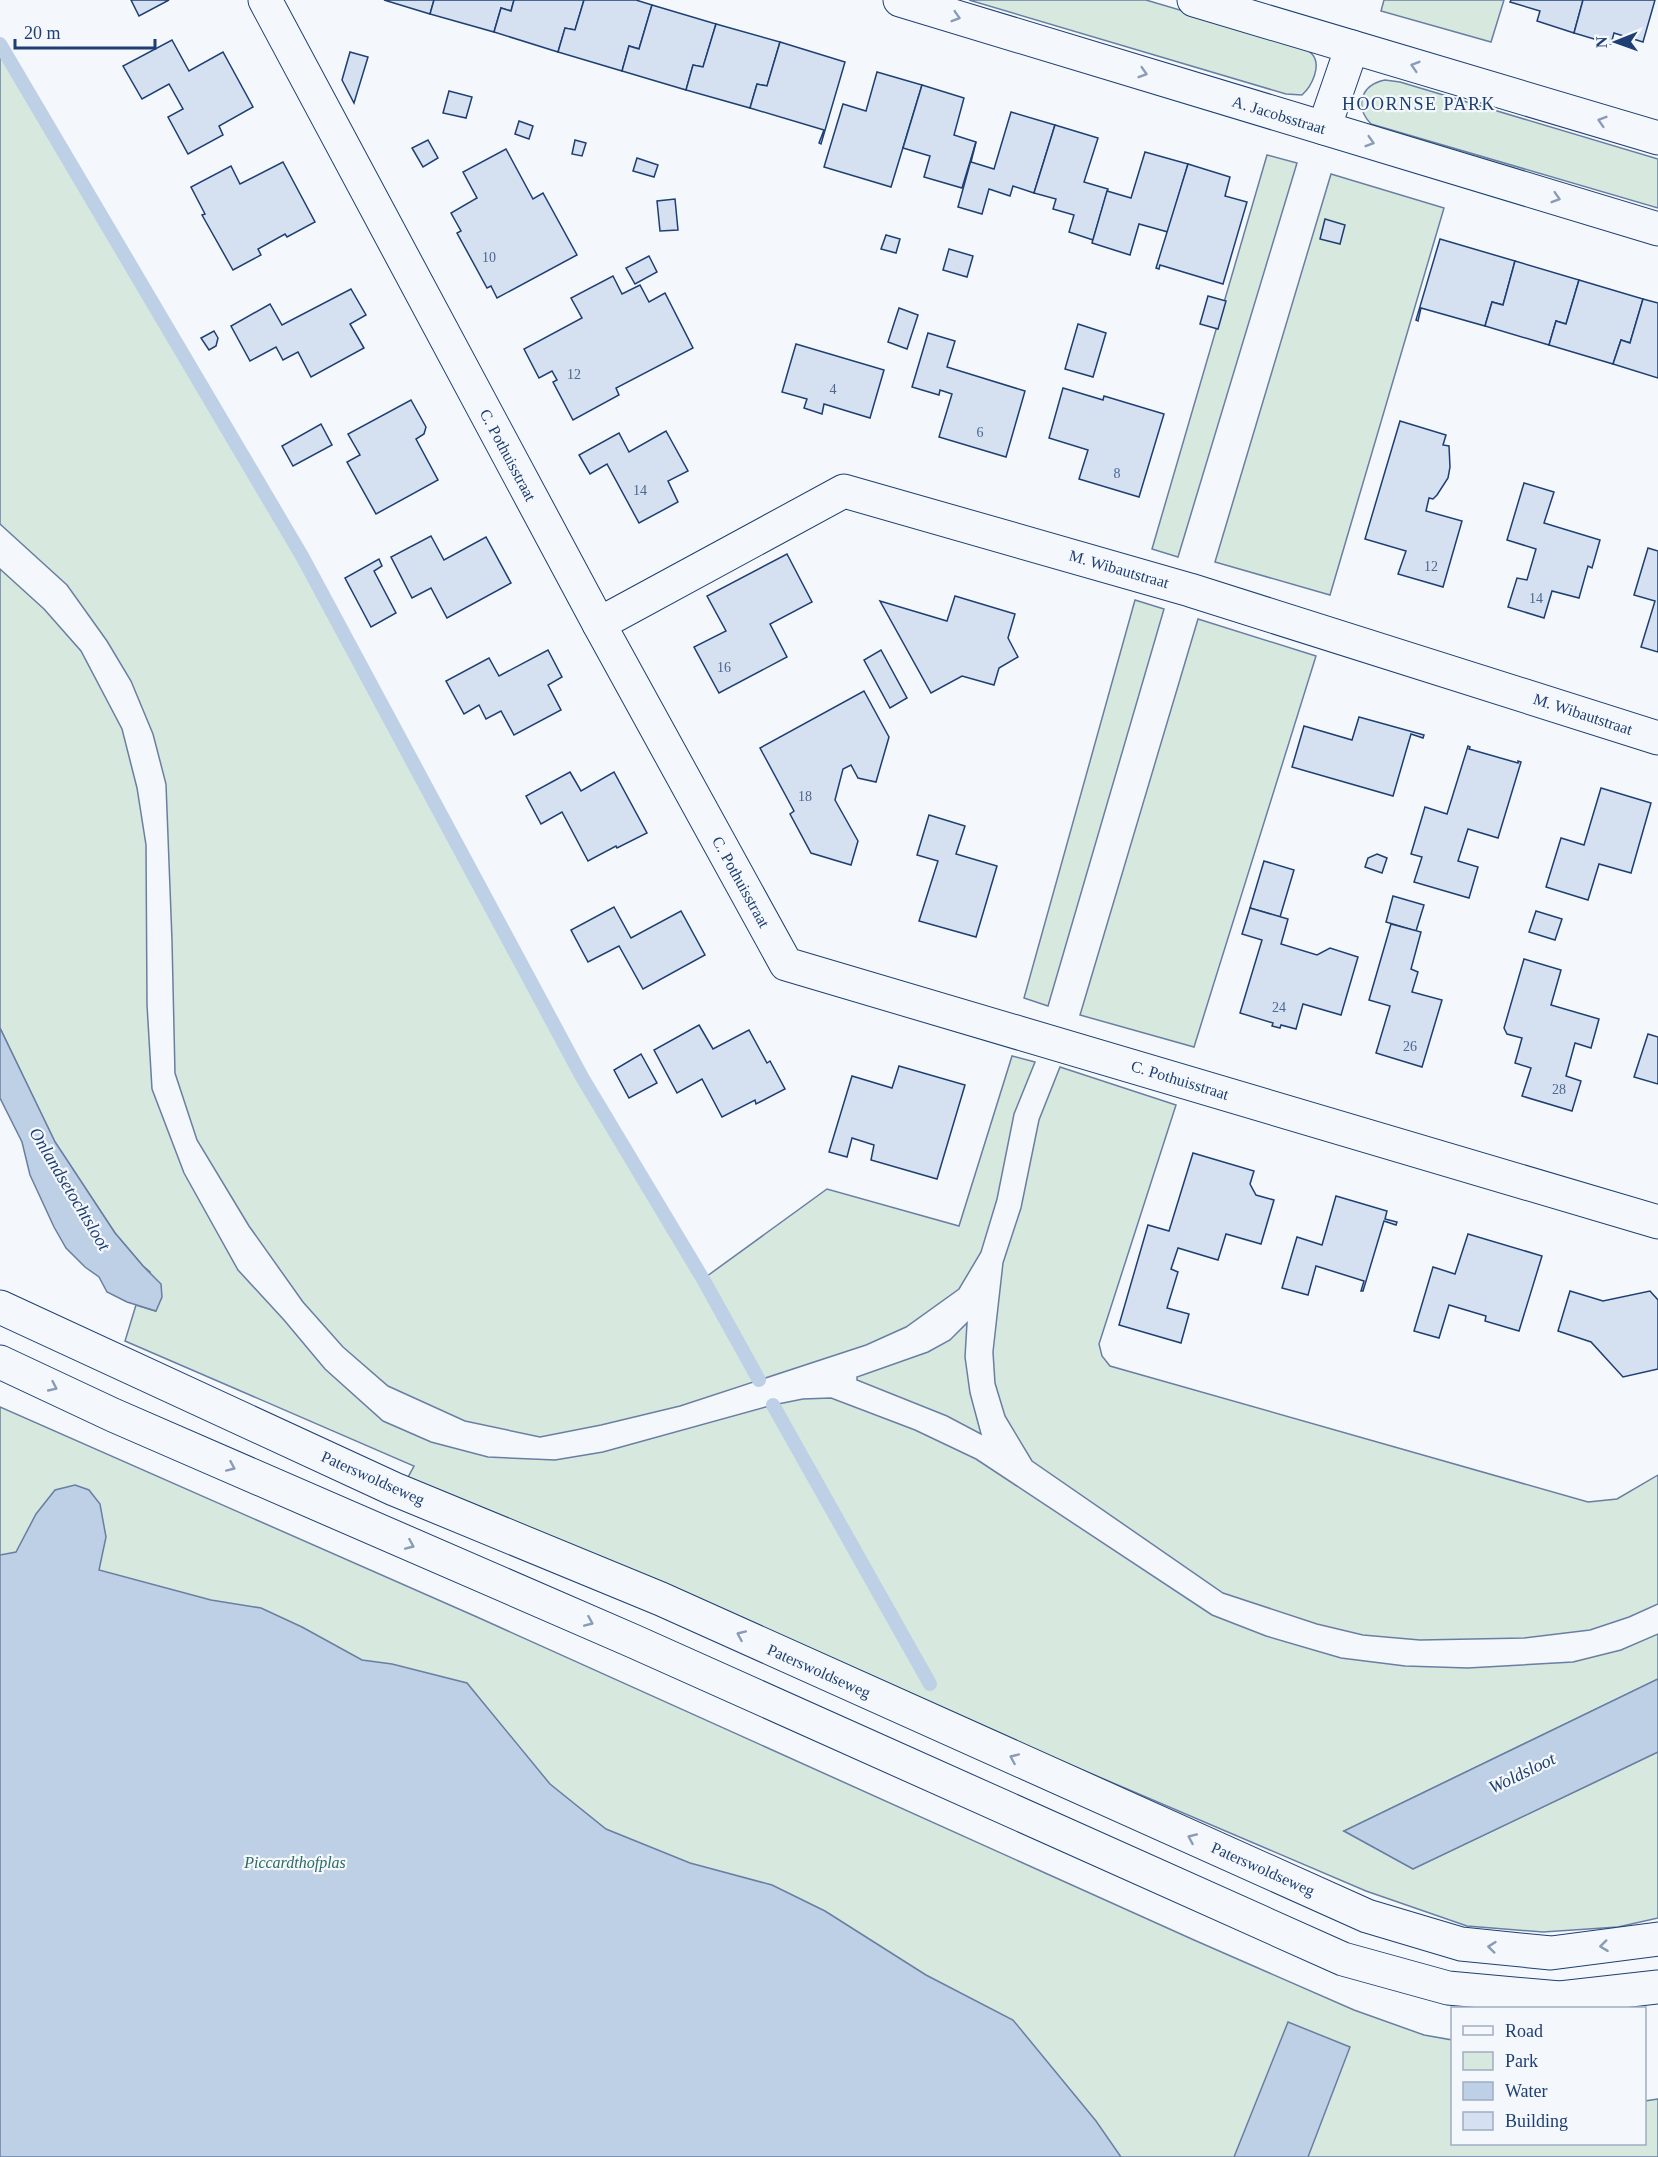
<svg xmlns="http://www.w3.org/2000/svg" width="1658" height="2157" font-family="Georgia,serif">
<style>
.green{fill:#d7e8df;stroke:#687fa3;stroke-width:1.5}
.water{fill:#bed0e5;stroke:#687fa3;stroke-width:1.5}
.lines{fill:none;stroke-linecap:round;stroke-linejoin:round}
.stream{stroke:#bed0e5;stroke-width:14}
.building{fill:#d5e0f0;stroke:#1d3f73;stroke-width:1.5}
.street-casing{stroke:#1d3f73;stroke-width:35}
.secondary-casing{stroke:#1d3f73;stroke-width:35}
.street{stroke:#f4f7fb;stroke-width:33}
.secondary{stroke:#f4f7fb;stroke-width:33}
.oneway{stroke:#889bb7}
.labels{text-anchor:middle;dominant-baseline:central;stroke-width:4.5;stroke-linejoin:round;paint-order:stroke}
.number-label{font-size:14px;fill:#4b6792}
.street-label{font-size:16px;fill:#1d3f73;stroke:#f4f7fb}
.park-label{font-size:16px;font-style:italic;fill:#2c6c60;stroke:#f4f7fb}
.neighbourhood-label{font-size:18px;letter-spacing:1.5px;fill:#1d3f73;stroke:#f4f7fb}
.water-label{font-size:18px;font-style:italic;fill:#1d3f73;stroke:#f4f7fb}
</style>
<rect width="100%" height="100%" fill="#f4f7fb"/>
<!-- green -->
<g class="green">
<path d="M969,0H1146L1298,45C1303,48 1308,50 1312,54C1322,65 1312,86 1302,95L1286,94Z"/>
<path d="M1384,0H1504L1491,42L1381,11Z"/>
<path d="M0,44L302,556L582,1077L703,1279L827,1189L959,1226L1012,1056L1035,1062L1014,1114L997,1199L981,1252L959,1289L906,1327L866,1345L680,1406L601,1425L540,1437L465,1421L388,1386L343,1347L303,1302L249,1226L197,1140L175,1073L172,940L166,784L153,734L131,681L107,641L67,585L0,524Z"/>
<path d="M1385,80L1400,82L1658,159V208L1371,124C1354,106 1361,85 1385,80Z"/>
<path d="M1267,155L1297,163L1178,557L1152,549Z"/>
<path d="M1331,174L1444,208L1330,595L1215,562Z"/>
<path d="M0,569L44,609L81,651L122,729L137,788L146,845L147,1005L152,1089L184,1173L238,1270L284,1320L325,1369L383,1421L431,1442L488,1457L555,1460L603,1452L773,1405L803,1399L831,1398L915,1430L976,1459L1212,1615L1266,1636L1341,1658L1405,1666L1468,1668L1573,1662L1621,1650L1658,1634V1679L1344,1831L1413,1869L1658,1752V1918L1618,1927L1543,1932L1467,1926L1366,1891L406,1481L414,1466L125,1341L136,1305L155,1311L150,1272L143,1266L115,1233L55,1142L0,1028Z"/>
<path d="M1135,600L1164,609L1048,1006L1024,998Z"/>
<path d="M1198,619L1316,656L1194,1047L1080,1015Z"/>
<path d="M1060,1067L1176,1105L1099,1344L1102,1356L1110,1366L1588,1502L1617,1499L1658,1475V1604L1629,1617L1590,1630L1524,1638L1420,1640L1363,1635L1317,1624L1223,1593L1032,1461L1005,1416L995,1383L993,1352L1003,1263L1021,1208L1039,1120Z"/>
<path d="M967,1323L965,1357L970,1393L981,1434L947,1416L857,1380V1377L928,1352L950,1340Z"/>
<path d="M0,1407L477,1617L1194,1940L1354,2010L1424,2035L1452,2040V2144H1644L1645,2101L1658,2099V2157H0Z"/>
</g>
<!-- water -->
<g class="water">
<path d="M0,1028L55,1142L115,1233L143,1266L161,1284L162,1297L156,1311L127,1302L107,1292L99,1277L85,1267L66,1248L54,1227L30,1175L22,1142L0,1098Z"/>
<path d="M75,1485L89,1490L100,1504L106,1537L99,1570L211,1600L261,1608L302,1627L362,1660L392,1664L467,1683L550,1784L606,1829L690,1863L772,1885L825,1911L926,1975L1013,2020L1096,2121L1121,2157H0V1555L16,1552L36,1514L55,1490Z"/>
<path d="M1658,1679V1752L1413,1869L1344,1831Z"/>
<path d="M1288,2022L1350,2047L1308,2157H1234Z"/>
</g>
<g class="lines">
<!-- stream -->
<g class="stream">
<path d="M0,44L302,556L582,1077L703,1279L759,1380"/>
<path d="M773,1405L930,1684"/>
</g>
</g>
<!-- building -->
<g class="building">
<path d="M131,0H169L139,16Z"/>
<path d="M384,0H434L430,14Z"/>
<path d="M434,0H514L511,11L501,8L494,32L430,14Z"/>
<path d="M514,0H584L575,30L565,28L558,52L494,32L501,8L511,11Z"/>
<path d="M584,0H636L652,5L639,49L629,46L622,71L558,52L565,28L575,30Z"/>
<path d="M1511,0H1583L1574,33L1537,21L1540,11L1510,2Z"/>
<path d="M1583,0H1655L1643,42L1614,33L1611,44L1574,33Z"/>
<path d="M652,5L716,24L703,67L693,65L686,90L622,71L629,46L639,49Z"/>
<path d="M716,24L780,42L767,86L757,84L750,108L686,90L693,65L703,67Z"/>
<path d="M172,40L189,71L223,52L253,107L219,126L223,135L188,154L168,117L183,109L169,84L142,99L123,66Z"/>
<path d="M780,42L845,62L821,144L819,143L824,130L750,108L757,84L767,86Z"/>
<path d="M350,52L368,57L354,103L342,80Z"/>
<path d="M877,72L922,85L891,187L824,167L843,104L866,111Z"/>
<path d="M922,85L964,98L954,135L976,142L962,188L924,177L930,156L903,148Z"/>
<path d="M449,91L472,97L466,118L443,113Z"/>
<path d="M1011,112L1055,125L1034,193L1013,186L1010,196L989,189L982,214L958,207L976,142L971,162L994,169Z"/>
<path d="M519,121L533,126L529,139L515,134Z"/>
<path d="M1055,125L1098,138L1084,182L1108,189L1093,240L1069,232L1074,215L1053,209L1056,199L1034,193Z"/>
<path d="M428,140L438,158L423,167L412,148Z"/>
<path d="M575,140L586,143L582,156L572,154Z"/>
<path d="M506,149L533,199L543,193L577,255L497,298L491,286L487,288L457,233L461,231L451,213L477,198L463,172Z"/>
<path d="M1145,152L1188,164L1168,232L1139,224L1130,255L1092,243L1107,191L1131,198Z"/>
<path d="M637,158L658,165L654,177L633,171Z"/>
<path d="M283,162L315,222L287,237L285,234L258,249L261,255L233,270L202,215L205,214L191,187L231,166L240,184Z"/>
<path d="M1188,164L1230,177L1225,196L1247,202L1223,284L1160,265L1159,269L1156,268Z"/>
<path d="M675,199L678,230L660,231L657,201Z"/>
<path d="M1325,219L1345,225L1340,244L1320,239Z"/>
<path d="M886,235L900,239L896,253L881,249Z"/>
<path d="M1440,239L1515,261L1503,305L1492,302L1485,326L1421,308L1418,321L1416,320Z"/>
<path d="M949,249L973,256L967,277L943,270Z"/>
<path d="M649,256L657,272L635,284L626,268Z"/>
<path d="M1515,261L1579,280L1566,324L1556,321L1549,345L1485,326L1492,302L1503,305Z"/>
<path d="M613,276L622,294L640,285L649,302L665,293L693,348L616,388L619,395L573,420L553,382L557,380L552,371L539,378L524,349L582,318L571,298Z"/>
<path d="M1579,280L1643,299L1630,343L1621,340L1613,364L1549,345L1556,321L1566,324Z"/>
<path d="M351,289L366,315L350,324L364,348L311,377L298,352L283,360L276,347L250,361L231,326L270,304L282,325Z"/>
<path d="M1208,296L1226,301L1218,329L1200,324Z"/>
<path d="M1643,299L1658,303V378L1613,364L1621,340L1630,343Z"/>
<path d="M899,308L918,315L907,349L888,342Z"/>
<path d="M1078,324L1106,333L1093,377L1065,369Z"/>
<path d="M214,331L218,338L216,346L209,350L201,338Z"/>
<path d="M928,333L955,341L947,367L1025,391L1006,457L939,437L952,394L940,390L939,395L912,387Z"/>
<path d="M796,344L884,370L870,418L824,404L822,414L804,408L807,399L782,392Z"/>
<path d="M1063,388L1103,400L1104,396L1164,414L1139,497L1079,479L1088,450L1049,438Z"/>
<path d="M411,400L426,427L424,434L416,439L438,480L376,514L347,462L360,455L348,434Z"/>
<path d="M1400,421L1446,435L1443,445L1449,446L1450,467L1448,478L1437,495L1433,499L1429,498L1426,511L1462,521L1443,587L1398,574L1406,551L1365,539Z"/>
<path d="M321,424L332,445L293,466L282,446Z"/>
<path d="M666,431L688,471L668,481L678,502L639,523L607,464L590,474L579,455L619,433L629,452Z"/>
<path d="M1524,483L1554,492L1544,523L1600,540L1592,568L1588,566L1579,598L1552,591L1544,618L1508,607L1517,578L1527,580L1536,549L1507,540Z"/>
<path d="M431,536L444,560L486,537L511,583L447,618L431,588L412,598L391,557Z"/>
<path d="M1648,548L1658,551V652L1641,647L1655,601L1634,595Z"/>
<path d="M787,554L812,602L770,624L787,657L719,693L694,647L726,631L707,596Z"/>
<path d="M379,559L382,566L374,571L396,613L371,627L345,578Z"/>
<path d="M955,596L1015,614L1008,638L1018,657L999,668L994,685L962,676L931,693L880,601L947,621Z"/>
<path d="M548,650L562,677L548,685L561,710L514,735L501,711L486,719L479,705L464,714L446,681L489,658L499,676Z"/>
<path d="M881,650L907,698L890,708L864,660Z"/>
<path d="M864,691L889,737L876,782L858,778L851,765L843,769L835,800L858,841L851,865L811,853L790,814L794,811L760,748Z"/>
<path d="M1359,717L1424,735L1423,738L1411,734L1393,796L1292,767L1304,726L1352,740Z"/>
<path d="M1468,746L1470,747L1469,749L1518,763V761L1521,762L1498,838L1468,829L1458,861L1478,867L1469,898L1414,882L1422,857L1411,854L1425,807L1447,814Z"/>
<path d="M570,772L581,791L614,772L647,833L617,848L616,846L588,861L562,812L541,824L526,796Z"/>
<path d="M1601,788L1651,803L1631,873L1599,864L1588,900L1546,887L1561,838L1584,845Z"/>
<path d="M929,815L965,826L956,854L997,866L976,937L919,921L938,861L917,855Z"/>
<path d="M1377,854L1387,858L1382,873L1365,867L1368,858Z"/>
<path d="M1264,861L1294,870L1280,917L1250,908Z"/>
<path d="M1393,896L1424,905L1416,931L1386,922Z"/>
<path d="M614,907L631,938L681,911L705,955L643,989L619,946L588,962L571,930Z"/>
<path d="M1250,908L1288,919L1281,944L1317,955L1330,948L1358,957L1341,1015L1303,1004L1296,1029L1281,1025L1280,1028L1272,1026L1273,1023L1240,1013L1262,940L1242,934Z"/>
<path d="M1536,911L1562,919L1555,940L1529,932Z"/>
<path d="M1391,924L1421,932L1411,969L1418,972L1412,992L1442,1000L1422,1067L1376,1053L1390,1006L1369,1000Z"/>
<path d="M1524,959L1561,970L1551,1005L1599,1019L1591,1048L1575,1043L1566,1076L1581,1081L1572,1111L1522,1096L1531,1068L1515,1063L1522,1038L1507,1034L1504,1028Z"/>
<path d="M699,1025L713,1049L749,1030L767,1063L770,1061L785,1089L756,1104L755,1100L722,1117L702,1079L677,1093L654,1050Z"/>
<path d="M1648,1034L1658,1037V1084L1634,1077Z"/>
<path d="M641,1054L657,1083L629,1098L614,1070Z"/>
<path d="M899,1066L965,1085L937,1179L871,1160L874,1145L852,1138L847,1157L829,1152L852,1076L892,1088Z"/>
<path d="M1193,1153L1254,1171L1250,1184L1256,1195L1274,1200L1261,1244L1226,1234L1218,1260L1178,1248L1171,1269L1178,1272L1167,1308L1189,1314L1181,1343L1119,1325L1148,1225L1169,1231Z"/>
<path d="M1336,1196L1387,1211L1385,1219L1397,1222L1396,1225L1384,1221L1363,1291H1361L1364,1281L1316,1266L1308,1295L1282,1288L1297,1237L1322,1245Z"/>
<path d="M1468,1234L1542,1256L1519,1331L1485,1321L1486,1316L1449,1305L1439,1338L1414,1331L1433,1267L1455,1274Z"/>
<path d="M1570,1291L1603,1301L1650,1291L1658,1300V1369L1623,1377L1591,1342L1558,1331Z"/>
</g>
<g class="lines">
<defs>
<g id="street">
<path d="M265,0L599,624L786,964L1658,1222"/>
<path d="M900,0L1658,229"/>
<path d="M1194,0L1658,138"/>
<path d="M1324,128L1352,47"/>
<path d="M599,624L844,491L1190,590L1658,738"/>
</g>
<g id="secondary">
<path d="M0,1307L394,1489L661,1599L1367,1916L1461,1944L1551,1953L1658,1939"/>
<path d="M0,1362L113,1415L633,1641L1343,1959L1448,1988L1560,1998L1658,1987"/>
</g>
</defs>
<!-- street casing -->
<use href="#street" class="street-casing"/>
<!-- secondary casing -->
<use href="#secondary" class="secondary-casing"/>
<!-- street -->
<use href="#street" class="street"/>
<!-- secondary -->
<use href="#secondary" class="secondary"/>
</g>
<!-- one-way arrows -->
<defs><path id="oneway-chevron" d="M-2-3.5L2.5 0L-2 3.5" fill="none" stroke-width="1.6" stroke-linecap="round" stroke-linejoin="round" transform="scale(1.5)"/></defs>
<g class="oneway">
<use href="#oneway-chevron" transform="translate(956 17) rotate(17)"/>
<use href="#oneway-chevron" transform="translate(1415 66) rotate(-163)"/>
<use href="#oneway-chevron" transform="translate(1143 73) rotate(17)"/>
<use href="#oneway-chevron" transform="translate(1602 121) rotate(-163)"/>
<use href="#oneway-chevron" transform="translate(1370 142) rotate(17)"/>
<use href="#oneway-chevron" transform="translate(1556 198) rotate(17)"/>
<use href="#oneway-chevron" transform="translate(53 1387) rotate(25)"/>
<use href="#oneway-chevron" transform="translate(231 1467) rotate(24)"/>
<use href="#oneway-chevron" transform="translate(410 1545) rotate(23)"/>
<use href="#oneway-chevron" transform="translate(589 1622) rotate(23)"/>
<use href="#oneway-chevron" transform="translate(741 1635) rotate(-156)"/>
<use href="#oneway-chevron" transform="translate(1014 1758) rotate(-156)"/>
<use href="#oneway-chevron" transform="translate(1192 1838) rotate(-156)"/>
<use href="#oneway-chevron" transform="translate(1604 1946) rotate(173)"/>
<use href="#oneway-chevron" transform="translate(1492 1947) rotate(-174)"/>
</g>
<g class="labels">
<!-- number labels -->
<g class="number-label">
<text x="489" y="257">10</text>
<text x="574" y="374">12</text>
<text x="833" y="389">4</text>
<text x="980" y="432">6</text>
<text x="1117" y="473">8</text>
<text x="640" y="490">14</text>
<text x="1431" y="566">12</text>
<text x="1536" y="598">14</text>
<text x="724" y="667">16</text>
<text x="805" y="796">18</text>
<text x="1279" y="1007">24</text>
<text x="1410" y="1046">26</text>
<text x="1559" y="1089">28</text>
</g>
<!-- street labels -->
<g class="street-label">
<text transform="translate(1279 115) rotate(17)">A. Jacobsstraat</text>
<text transform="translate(508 455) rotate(62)">C. Pothuisstraat</text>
<text transform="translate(1119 569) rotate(16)">M. Wibautstraat</text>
<text transform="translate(1583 714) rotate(18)">M. Wibautstraat</text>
<text transform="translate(741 882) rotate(61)">C. Pothuisstraat</text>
<text transform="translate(1180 1080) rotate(17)">C. Pothuisstraat</text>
<text transform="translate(373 1478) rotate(24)">Paterswoldseweg</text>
<text transform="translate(819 1671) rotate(24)">Paterswoldseweg</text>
<text transform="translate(1263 1869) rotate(24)">Paterswoldseweg</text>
</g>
<!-- park labels -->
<g class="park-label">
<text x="295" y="1862">Piccardthofplas</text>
</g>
<!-- neighbourhood labels -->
<g class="neighbourhood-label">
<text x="1419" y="104">HOORNSE PARK</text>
</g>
<!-- water labels -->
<g class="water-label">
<text transform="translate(70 1189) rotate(59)">Onlandsetochtsloot</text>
<text transform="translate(1522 1773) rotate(-26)">Woldsloot</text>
</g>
</g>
<!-- legend -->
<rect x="1451" y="2007" width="195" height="138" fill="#f4f7fb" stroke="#9eadc5" stroke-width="1.5"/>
<rect x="1463" y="2026" width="30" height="9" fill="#f4f7fb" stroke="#9eadc5" stroke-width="1.5"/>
<text x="1505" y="2037" font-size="18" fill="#1d3f73">Road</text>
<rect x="1463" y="2052" width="30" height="18" fill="#d7e8df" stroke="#9eadc5" stroke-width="1.5"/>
<text x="1505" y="2067" font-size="18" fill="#1d3f73">Park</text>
<rect x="1463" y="2082" width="30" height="18" fill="#bed0e5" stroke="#9eadc5" stroke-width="1.5"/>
<text x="1505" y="2097" font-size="18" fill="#1d3f73">Water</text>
<rect x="1463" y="2112" width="30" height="18" fill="#d5e0f0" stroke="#9eadc5" stroke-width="1.5"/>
<text x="1505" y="2127" font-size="18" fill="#1d3f73">Building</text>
<!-- north arrow -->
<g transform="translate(1616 42) rotate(269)" stroke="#f4f7fb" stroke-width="4.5" paint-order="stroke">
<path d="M0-4.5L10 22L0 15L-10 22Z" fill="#1d3f73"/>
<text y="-9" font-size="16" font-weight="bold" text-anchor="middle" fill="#1d3f73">N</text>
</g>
<!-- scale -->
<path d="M15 39v9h140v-9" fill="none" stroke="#1d3f73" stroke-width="3"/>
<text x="24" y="39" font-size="18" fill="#1d3f73" stroke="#f4f7fb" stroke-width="4.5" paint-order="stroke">20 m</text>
</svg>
